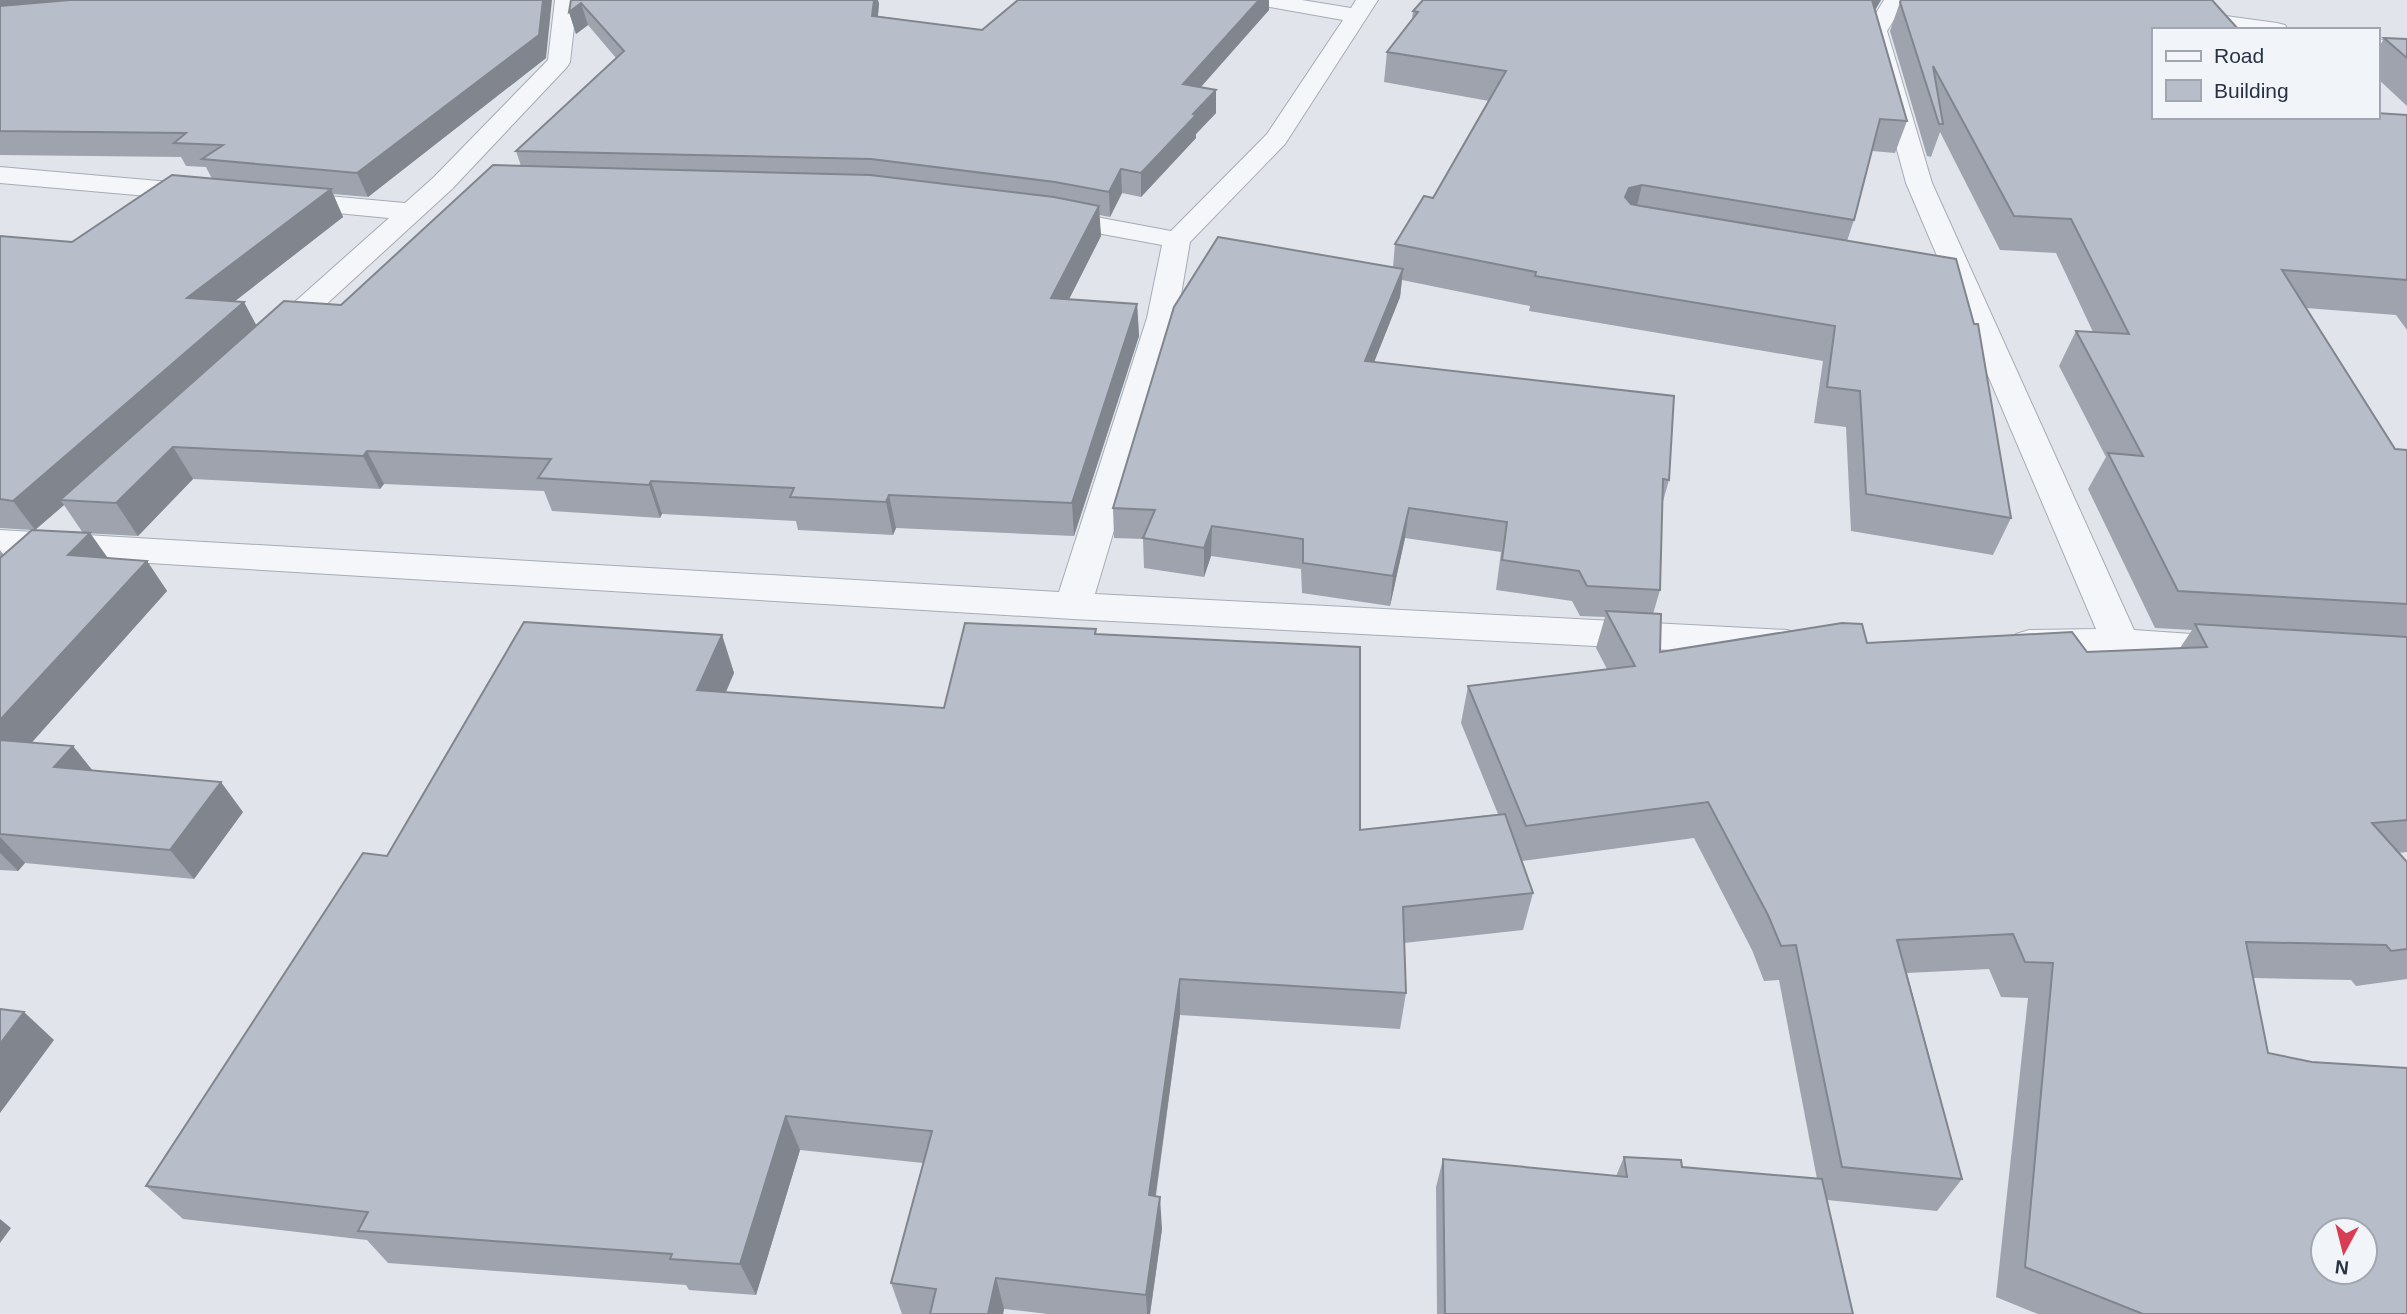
<svg xmlns="http://www.w3.org/2000/svg" width="2407" height="1314" font-family="Arial,sans-serif">
<style>
.lines{fill:none;stroke-linecap:round;stroke-linejoin:round}
.minor-casing{stroke:#a6acb6;stroke-width:2}
.minor{fill:#f4f6f9;fill-rule:evenodd}
.wall{fill:#9ea3ad}
.shaded-wall{fill:#81858d}
.building{fill:#b8bec9;stroke:#81858d;stroke-width:2;fill-rule:evenodd}
</style>
<rect width="100%" height="100%" fill="#e1e5eb"/>
<g class="lines">
<defs>
<g id="minor">
<path d="M555,0H577L570,62L567,67L452,189L284,343L273,346L262,343L258,337L262,331L389,218L284,208L275,206L271,200L275,194L284,192L405,203L434,177L548,60Z"/>
<path d="M1253,0H1302L1351,8L1356,0H1378L1285,144L1190,242L1177,318L1095,594L1787,630L1800,634L1806,643L1800,652L1787,656L1073,619L0,554V530L1059,592L1147,318L1162,245L1048,224L1038,222L1035,216L1038,210L1048,208L1171,231L1267,134L1343,20L1264,6L1256,5Z"/>
<path d="M1884,0H1906L1887,31L1932,183L2134,630L2235,637L2249,640L2254,650L2249,660L2235,663L2121,655L2029,656L2016,652L2010,643L2016,634L2029,630L2096,629L1906,183L1865,31Z"/>
<path d="M2182,10L2277,23L2285,25L2288,30H2227L2174,22L2171,17L2174,12Z"/>
<path d="M2377,39L2407,44V58L2377,53Z"/>
<path d="M0,167L204,185L213,187L217,193L213,199L204,201L0,183Z"/>
</g>
</defs>
<!-- minor casing -->
<use href="#minor" class="minor-casing"/>
<!-- minor -->
<use href="#minor" class="minor"/>
</g>
<!-- wall -->
<g class="wall">
<path d="M0,0L546,58L368,197L333,194L343,217L235,301L257,326L341,305L521,166L516,151L616,58L588,25L576,34L569,12L571,0L879,3L878,16L982,30L1018,0H1269V10L1201,87L1216,113L1196,134V138L1141,197L1122,193L1110,217L1099,215L1101,236L1069,299L1137,304L1139,336L1074,536L896,528L893,535L798,530L796,521L662,514L660,518L552,511L544,491L384,484L380,489L193,479L138,536L83,533L64,505L35,530L90,533L108,558L147,561L167,591L32,742L93,771L243,812L194,879L25,863L18,871L0,870V550L4,555L32,530L0,528V236L72,242L212,179L206,167L186,166L181,157L0,155Z"/>
<path d="M1881,0L1875,10L1907,121L1895,153L1872,151L1854,220L1847,241L2011,518L1993,555L1851,531L1846,427L1814,423L1823,361L1529,311L1530,306L1402,280L1400,297L1374,362L1669,480L1662,505L1660,590L1653,614L1660,652L1867,643L2087,652L2180,648L2192,630L2155,628L2088,489L2106,457L2059,366L2076,331L2093,332L2056,253L2000,250L1940,132L1931,157L1927,156L1890,31L1900,2L2153,117L2407,115V330L2396,315L2306,308L2395,449L2407,450V852L2398,853L2407,862V979L2356,986L2351,980L2253,978L2268,1053L2407,1314H2038L1996,1297L2028,998L2001,997L1989,969L1907,973L1962,1179L1937,1211L1827,1200L1853,1314H1437L1436,1187L1443,1159L1616,1176L1624,1157L1682,1167L1817,1179L1779,980L1764,981L1752,950L1694,838L1522,861L1533,893L1523,930L1404,943L1406,993L1400,1029L1180,1015L1156,1196L1162,1229L1150,1314H1048L1004,1309L1003,1314H902L891,1283L923,1163L800,1150L756,1295L689,1290L686,1285L388,1263L367,1240L183,1219L146,1186L387,856L722,635L734,673L726,692L944,708L1096,634L1360,830L1498,814L1461,723L1468,686L1607,669L1596,648L1605,617L1580,616L1572,601L1496,590L1501,552L1405,538L1390,606L1302,593L1301,569L1211,556L1204,577L1144,568L1143,539L1114,538L1113,508L1393,267L1395,244L1433,198L1489,101L1384,82L1387,52L1412,19L1413,11Z"/>
<path d="M2384,38L2407,39V106L2377,78V51Z"/>
</g>
<!-- shaded-wall -->
<g class="shaded-wall">
<path d="M0,0H129L0,9Z"/>
<path d="M543,0H552L546,58L368,197L357,173Z"/>
<path d="M874,0H878L879,3L876,38L872,16Z"/>
<path d="M1259,0H1269V10L1183,107V84Z"/>
<path d="M1872,0H1881L1863,30Z"/>
<path d="M581,3L588,25L576,34L569,12Z"/>
<path d="M1216,90V113L1196,134V138L1141,197V173Z"/>
<path d="M1121,169L1122,193L1110,217L1109,192Z"/>
<path d="M1642,185L1634,218L1625,197L1629,188Z"/>
<path d="M331,189L343,217L203,326L187,298Z"/>
<path d="M1099,206L1101,236L1054,329L1051,298Z"/>
<path d="M1403,269L1400,297L1363,390L1365,361Z"/>
<path d="M244,302L259,330L60,500L64,505L35,530L13,501Z"/>
<path d="M1137,304L1139,336L1074,536L1072,503Z"/>
<path d="M173,447L193,479L138,536L116,503Z"/>
<path d="M367,451L384,484L380,489L363,456Z"/>
<path d="M651,481L662,514L660,518L649,485Z"/>
<path d="M889,495L896,528L893,535L886,502Z"/>
<path d="M1409,508L1405,538L1390,606L1393,576Z"/>
<path d="M1212,526L1211,556L1204,577V548Z"/>
<path d="M90,533L111,563L68,555Z"/>
<path d="M147,561L167,591L9,768L0,758V720Z"/>
<path d="M722,635L734,673L710,728L697,690Z"/>
<path d="M73,746L97,776L54,767Z"/>
<path d="M221,782L243,812L194,879L170,850Z"/>
<path d="M0,837L25,863L18,871L0,853Z"/>
<path d="M1180,979V1015L1151,1228L1149,1195Z"/>
<path d="M24,1012L54,1040L0,1113V1044Z"/>
<path d="M786,1116L800,1150L756,1295L740,1264Z"/>
<path d="M1160,1197L1162,1229L1150,1314H1147L1146,1295Z"/>
<path d="M0,1219L11,1228L0,1243Z"/>
<path d="M996,1278L1004,1309L1003,1314H988Z"/>
</g>
<!-- building -->
<g class="building">
<path d="M70,0H543L539,35L357,173L202,159L223,145L174,143L186,133L0,131V6Z"/>
<path d="M571,0H874L872,16L982,30L1018,0H1259L1183,84L1216,90L1193,114L1196,115L1141,173L1121,169L1109,192L1055,182L871,159L516,151L624,51L581,3L569,12Z"/>
<path d="M1423,0H1872L1907,121L1880,119L1854,220L1642,185L1629,188L1625,197L1631,204L1641,206L1956,259L1974,324H1978L2011,518L1866,494L1860,391L1827,387L1835,326L1535,276L1536,272L1395,244L1424,196L1433,198L1506,71L1387,52L1418,12L1413,11Z"/>
<path d="M1901,0H2212L2239,30H2153V117H2377V113L2407,115V280L2282,270L2395,449L2407,450V604L2178,591L2108,453L2143,456L2076,331L2129,334L2071,219L2014,216L1933,66L1943,124H1939L1900,2Z"/>
<path d="M2384,38L2407,39V58Z"/>
<path d="M493,165L870,175L1054,197L1099,206L1051,298L1137,304L1072,503L889,495L886,502L790,497L794,488L651,481L649,485L538,478L551,459L367,451L363,456L173,447L116,503L60,500L284,301L341,305Z"/>
<path d="M172,175L331,189L187,298L244,302L13,501L0,499V236L72,242Z"/>
<path d="M1218,237L1403,269L1365,361L1674,396L1669,480L1663,479L1660,590L1587,586L1579,571L1502,560L1507,522L1409,508L1393,576L1303,563V539L1212,526L1204,548L1143,538L1155,510L1113,508L1174,307Z"/>
<path d="M32,530L90,533L68,555L147,561L0,720V558Z"/>
<path d="M1606,611L1661,614L1660,652L1842,623L1862,624L1867,643L2072,632L2087,652L2207,647L2195,624L2407,637V820L2372,823L2407,862V949L2391,951L2386,945L2246,942L2268,1053L2312,1062L2407,1068V1314H2143L2025,1267L2053,963L2025,962L2013,934L1897,940L1962,1179L1842,1167L1796,945L1781,946L1768,915L1708,802L1526,826L1468,686L1635,666ZM2323,1230H2365V1272H2323Z"/>
<path d="M524,622L722,635L697,690L944,708L965,623L1096,629L1095,634L1360,647V830L1505,814L1533,893L1403,907L1406,993L1180,979L1149,1195L1160,1197L1146,1295L996,1278L988,1314H930L936,1289L891,1283L932,1131L786,1116L740,1264L670,1259L672,1254L358,1231L368,1212L146,1186L363,853L387,856Z"/>
<path d="M0,740L73,746L54,767L221,782L170,850L0,834Z"/>
<path d="M0,1009L24,1012L0,1044Z"/>
<path d="M1624,1157L1681,1160L1682,1167L1822,1179L1853,1314H1445L1443,1159L1627,1177Z"/>
</g>
<!-- legend -->
<rect x="2152" y="28" width="228" height="91" fill="#f1f4f8" stroke="#a1a6b0" stroke-width="2"/>
<rect x="2166" y="51" width="35" height="10" fill="#f4f6f9" stroke="#a1a6b0" stroke-width="2"/>
<text x="2214" y="63" font-size="21" fill="#283244">Road</text>
<rect x="2166" y="80" width="35" height="21" fill="#b8bec9" stroke="#a1a6b0" stroke-width="2"/>
<text x="2214" y="98" font-size="21" fill="#283244">Building</text>
<!-- north arrow -->
<g transform="translate(2344 1251) rotate(187)"><circle r="33" fill="#f1f4f8" stroke="#a1a6b0" stroke-width="2"/>
<path d="M0-5L12 26L0 18L-12 26Z" fill="#d83e53"/>
<text y="-10" font-size="19" font-weight="bold" text-anchor="middle" fill="#283244">N</text>
</g>
</svg>
